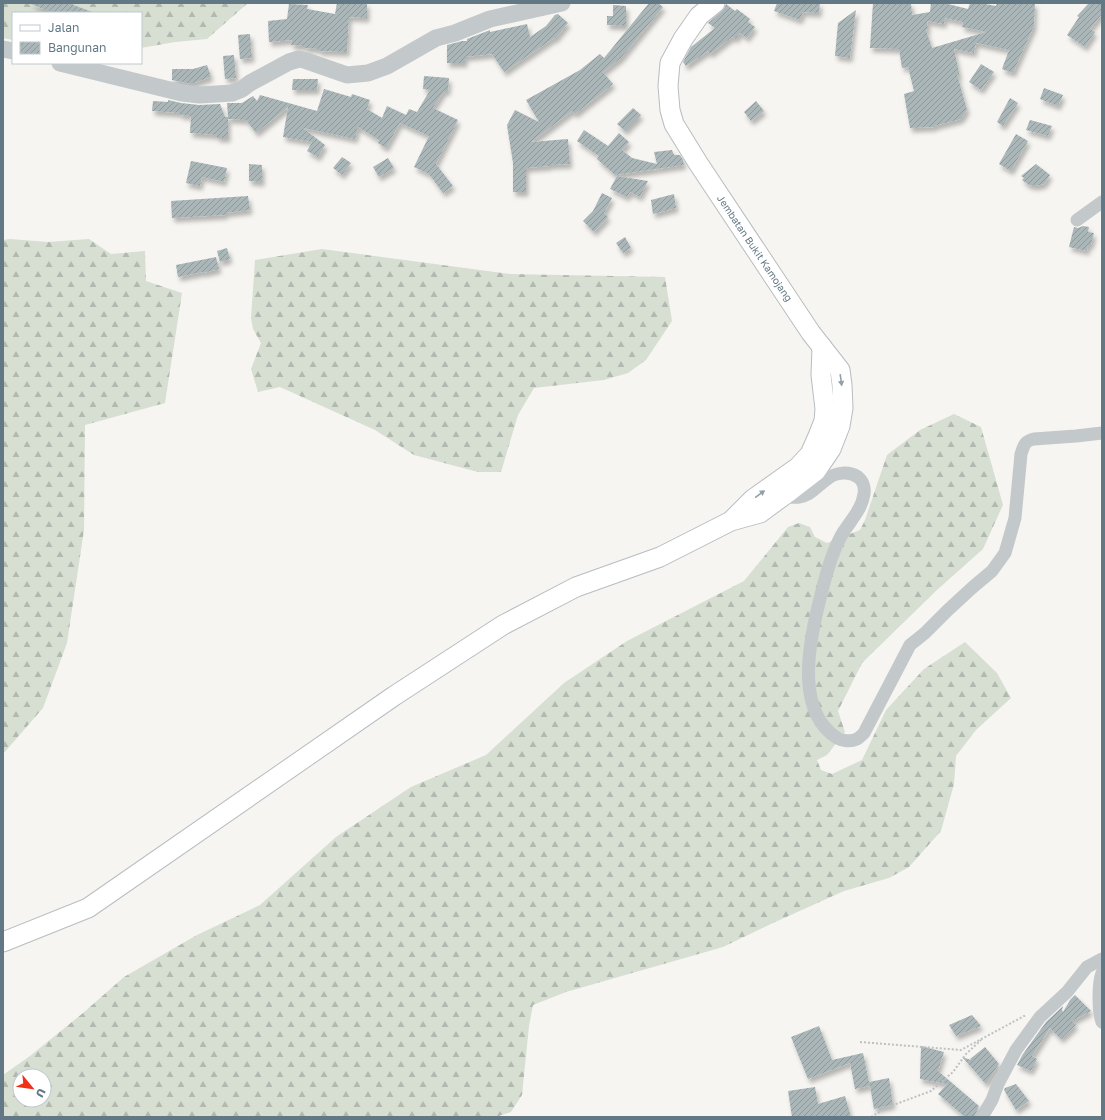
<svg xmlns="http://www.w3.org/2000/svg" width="1105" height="1120" font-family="'Golos Text',sans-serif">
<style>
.forest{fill:url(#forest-firs);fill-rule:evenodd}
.building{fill:url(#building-hatch);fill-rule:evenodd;filter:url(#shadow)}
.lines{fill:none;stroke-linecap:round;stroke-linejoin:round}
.secondary-casing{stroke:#b7bdc1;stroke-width:21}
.path{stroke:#bec1c3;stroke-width:2;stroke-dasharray:2 2;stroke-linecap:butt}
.minor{stroke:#c3c8ca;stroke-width:13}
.tertiary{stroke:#c3c8ca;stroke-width:17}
.secondary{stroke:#fff;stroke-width:19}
.oneway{fill:#91a1aa}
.labels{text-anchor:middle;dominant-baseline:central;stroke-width:4;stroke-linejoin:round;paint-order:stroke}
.street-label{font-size:10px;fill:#627985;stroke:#fff}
</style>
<defs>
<pattern id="forest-firs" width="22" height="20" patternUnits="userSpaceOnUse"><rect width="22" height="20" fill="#d7ded2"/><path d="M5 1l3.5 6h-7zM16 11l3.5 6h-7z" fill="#b2b9b0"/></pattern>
<pattern id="building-hatch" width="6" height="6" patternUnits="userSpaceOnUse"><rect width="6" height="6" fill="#abb6b9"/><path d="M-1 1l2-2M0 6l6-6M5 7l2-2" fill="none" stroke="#8f999c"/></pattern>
<filter id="shadow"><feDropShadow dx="2.5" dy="4.5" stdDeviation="2" flood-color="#0004"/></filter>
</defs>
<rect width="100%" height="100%" fill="#f6f5f1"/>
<!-- forest -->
<g class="forest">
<path d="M3,3H248L207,39L175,42L141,48V13H13V40L3,38Z"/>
<path d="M10,239L48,242L89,239L111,254L145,251L146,281L182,293L165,403L85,425L84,530L67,643L43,708L3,754V240Z"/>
<path d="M322,249L510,274L665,277L672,321L646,360L628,373L604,380L534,388L518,415L501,472H478L414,455L375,430L280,387L258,392L251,369L261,343L253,329L251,318L255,260Z"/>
<path d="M954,414L981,427L1003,505L983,549L938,589L862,663L838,711L845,732L827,755L817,760L821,770L832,774L862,760L886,710L924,669L965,642L997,673L1011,698L976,730L956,756L954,784L941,831L909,867L889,878L844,891L773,923L723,947L566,992L533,1005L529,1026L522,1095L511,1112L496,1117H3V1075L30,1056L83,1013L124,977L197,935L260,905L336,837L411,787L486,755L564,683L627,641L744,581L788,527L799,523L810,527L815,537L827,543L860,530L865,520L887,455L920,430ZM20,1076H44V1100H20Z"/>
</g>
<!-- building -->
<g class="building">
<path d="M29,3H68L92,12L53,13Z"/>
<path d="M337,3H367V18L349,17L347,52L319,51V49L305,48V46L291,45L292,40L269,42L268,21L287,19L289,4L308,5L307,9L335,14Z"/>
<path d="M649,3H658L663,7L621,58L603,72L613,84L575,114L572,111L531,142L568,139L570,164L549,165V166L526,168V192H513V163L507,125L515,110L539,122L526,100L580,70L600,54L604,58Z"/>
<path d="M777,3H820L819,13L803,12L800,20L774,11Z"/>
<path d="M873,3H911L912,15L930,12L931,3H944L968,9L970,3H980L996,6L997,3H1035L1034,26L1013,73L1002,69L1009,50L976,43L974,53L954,49L960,77L957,74L967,110L961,119L934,126V127L910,128L904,94L914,91L908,67L902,68L899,49L870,48ZM945,18L963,22L962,27L986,32L932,48L926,30L928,29L927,21L944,24Z"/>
<path d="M1089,3H1102V14L1090,29L1095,32L1085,47L1067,35L1079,17L1077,16Z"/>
<path d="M726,4L735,11L737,9L750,19L748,22L755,27L747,38L740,33L736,39L732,37L710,54L708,51L686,66L683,62L691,47L715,28L708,23L722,11L725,7Z"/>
<path d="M613,5L626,6V26L607,25V16H613Z"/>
<path d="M856,10L850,58L835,56L838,23Z"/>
<path d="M558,14L568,23L555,39L554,38L504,72L492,54L465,57V63H447V45L462,41H467V39L490,30V32L527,24L530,37L546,26L555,15Z"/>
<path d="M250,34L252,58L240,59L238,35Z"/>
<path d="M234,55L236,78L225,79L223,56Z"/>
<path d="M981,64L994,72L981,90L969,82Z"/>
<path d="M207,65L211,77L191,84L172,80V69H193Z"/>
<path d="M424,76L449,78L448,91H444L433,108L458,120L436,164L453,186L443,193L429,174L414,167L429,136L400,123L386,148L378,143L379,140L358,127L355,139L303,128L325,145L318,157L307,151L312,142L283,137L288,107L256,133L246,120L228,119V138H217V135L190,133L191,116L180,115V113L152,111L153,101L168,102V100L181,103L199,105L220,104L225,117H228L227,103H242L253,96L257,101L260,95L317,111L324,89L351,97L352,94L370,100L367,109L382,118L387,106L406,115L409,109L417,112L430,90L423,89Z"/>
<path d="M293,79H318L317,90H292Z"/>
<path d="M1044,88L1063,95L1058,106L1040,99Z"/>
<path d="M1010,98L1018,103L1003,126L997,122Z"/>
<path d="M756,101L764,111L751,121L744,112Z"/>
<path d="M633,108L641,115L625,131L617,124Z"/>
<path d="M1030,120L1052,126L1048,136L1026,130Z"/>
<path d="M584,130L608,146L619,133L629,142L622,150L632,158L657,164L654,152L672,150L674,155H680L683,160L684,165L615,175L597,159L599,156L577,141Z"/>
<path d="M1016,134L1028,141L1011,171L999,164Z"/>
<path d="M342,157L351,163L342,175L333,168Z"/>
<path d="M388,158L394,168L379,177L373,167Z"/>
<path d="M191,161L227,168L224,182L202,177L200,186L186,183Z"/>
<path d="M249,164L262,165V182L249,181Z"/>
<path d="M1036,164L1050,175L1044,184L1036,186L1029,185L1022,180L1024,178L1021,176Z"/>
<path d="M617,176L648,181L640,197L630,192L627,197L610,189Z"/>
<path d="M602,193L612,198L604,213L608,217L594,232L583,221L593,211Z"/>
<path d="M674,194L676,208L653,214L651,200Z"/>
<path d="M248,196L250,210L225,213V215L172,218L171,201Z"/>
<path d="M1083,226L1089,227L1088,232L1094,233L1091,245H1088L1087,251L1069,247L1074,227L1078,228Z"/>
<path d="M625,237L631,248L623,253L616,243Z"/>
<path d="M227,248L230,259L220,262L217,251Z"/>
<path d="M216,257L219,269L203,273V272L178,277L176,265Z"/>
<path d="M1075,995L1091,1011L1072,1021L1076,1025L1061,1039L1050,1028L1032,1056L1037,1059L1031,1071L1017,1065L1023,1054L1046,1022L1063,1006L1062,1010L1063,1012L1070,1000Z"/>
<path d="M972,1015L981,1026L956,1036L949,1025Z"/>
<path d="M819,1026L832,1060L863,1053L869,1082L889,1078L893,1105L874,1109L870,1086L855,1089L850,1063L808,1079L791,1037Z"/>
<path d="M921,1046L944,1052L938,1071L979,1106L974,1117H965L938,1094L947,1084L920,1079Z"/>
<path d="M985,1047L999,1064L986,1084L962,1057L971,1060L970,1059Z"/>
<path d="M1016,1084L1029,1101L1016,1110L1004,1090L1005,1088Z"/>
<path d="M815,1087L818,1104L845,1096L851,1117H792L788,1091Z"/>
</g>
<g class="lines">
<defs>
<g id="secondary">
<path d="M732,520L753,499L798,467L810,454L818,436L824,421L825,409L821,375L822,347"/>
<path d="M3,942L88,908L394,696L503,625L576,587L660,557L731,521L760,513L790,491L816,471L831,449L840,426L843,408L842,385L840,370L811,333L698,163L674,124L670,110L668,86L670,63L683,39L699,16L715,3"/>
</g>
</defs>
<!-- secondary casing -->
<use href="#secondary" class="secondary-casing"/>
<!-- path -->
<g class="path">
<path d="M860,1042L961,1050L1026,1015"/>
<path d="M871,1117L888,1107L931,1091L953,1072L966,1054L981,1040"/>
</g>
<!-- minor -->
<g class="minor">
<path d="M1077,220L1102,202"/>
<path d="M782,497C791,497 800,499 808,494C815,490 821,483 827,479C836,472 849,471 858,477C863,481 865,488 864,494C862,510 849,522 841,536C829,559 823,586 817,611C808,650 797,712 837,738C842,741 851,742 857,739C859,738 862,735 864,733L910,645L925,633L948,610L973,587L992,571L1005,553L1015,518L1021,454C1024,446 1024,441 1034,439L1076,436L1102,433"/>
<path d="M1102,973C1098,984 1098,1011 1102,1022"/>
<path d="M982,1117L992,1100L998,1084L1016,1050L1040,1017L1067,992L1087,967L1102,959"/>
</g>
<!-- tertiary -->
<g class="tertiary">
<path d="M3,49L13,51"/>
<path d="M60,63L182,93L200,95L232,93L242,89L250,83L289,62L299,59L304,60L347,75L368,73L387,66L436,38L455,33L490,19L562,3"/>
</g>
<!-- secondary -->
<use href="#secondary" class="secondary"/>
</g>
<!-- one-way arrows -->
<defs><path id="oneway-solid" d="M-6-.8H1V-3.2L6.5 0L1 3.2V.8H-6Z"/></defs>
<g class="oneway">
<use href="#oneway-solid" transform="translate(841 380) rotate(82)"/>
<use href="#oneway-solid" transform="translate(760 494) rotate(-36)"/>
</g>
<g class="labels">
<!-- street labels -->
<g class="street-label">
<text transform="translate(755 248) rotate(56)">Jembatan Bukit Kamojang</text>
</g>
</g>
<!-- border -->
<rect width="1105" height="1120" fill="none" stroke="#627985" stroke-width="8"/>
<!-- legend -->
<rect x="12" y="12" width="130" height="52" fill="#ffffff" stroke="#c0c9ce"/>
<rect x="20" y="25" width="20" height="6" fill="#ffffff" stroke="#c0c9ce"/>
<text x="48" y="32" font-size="12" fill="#627985">Jalan</text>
<rect x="20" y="42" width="20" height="12" fill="url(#building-hatch)" stroke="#c0c9ce"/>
<text x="48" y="52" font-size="12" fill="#627985">Bangunan</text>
<!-- north arrow -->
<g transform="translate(32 1088) rotate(119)"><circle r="19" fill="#ffffff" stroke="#c0c9ce"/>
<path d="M0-3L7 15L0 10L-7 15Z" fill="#f13116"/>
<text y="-6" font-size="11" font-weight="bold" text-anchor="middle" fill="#627985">U</text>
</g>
</svg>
